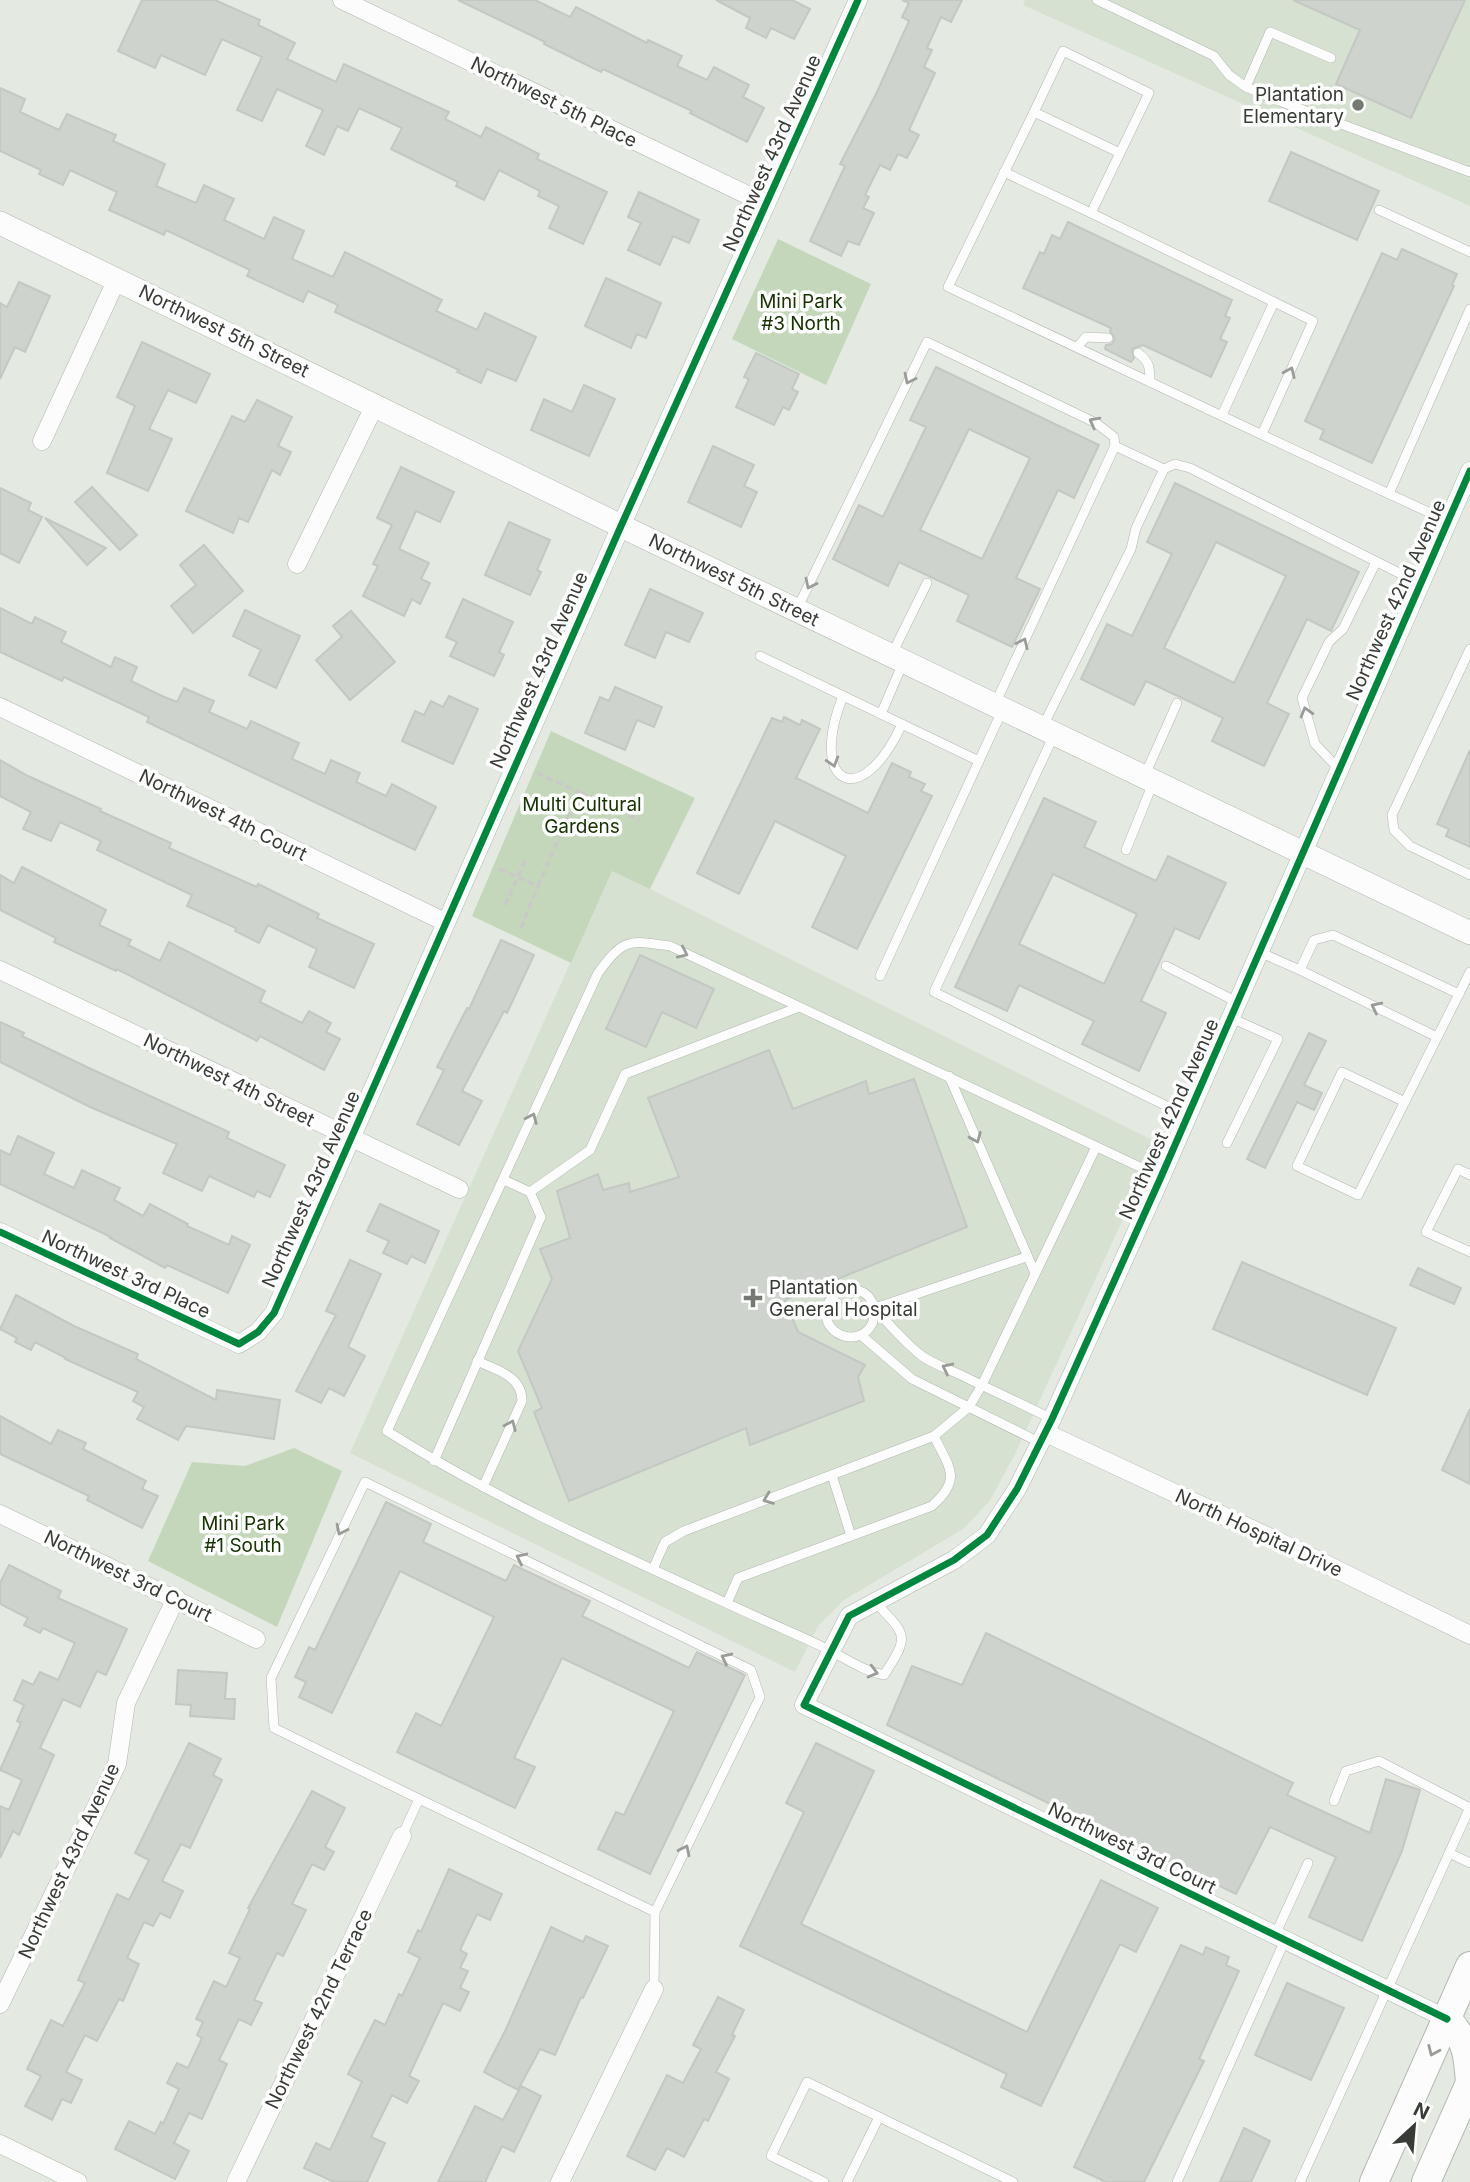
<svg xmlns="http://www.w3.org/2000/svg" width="1470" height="2182" font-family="Inter,sans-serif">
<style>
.built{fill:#d6e1d2}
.green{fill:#c4d7bb}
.building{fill:#ced3cd;stroke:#c4c8c3;stroke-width:2;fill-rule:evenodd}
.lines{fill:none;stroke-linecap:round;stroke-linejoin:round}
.service-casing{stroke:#b2b7b1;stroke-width:10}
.minor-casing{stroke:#b2b7b1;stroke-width:19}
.tertiary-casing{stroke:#b2b7b1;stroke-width:24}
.primary-casing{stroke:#b2b7b1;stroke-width:30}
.path{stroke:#c9cac8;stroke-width:3.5;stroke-dasharray:7 3.5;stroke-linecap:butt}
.service{stroke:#fbfcfb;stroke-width:9}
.minor{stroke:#fbfcfb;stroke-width:18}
.tertiary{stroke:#fbfcfb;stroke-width:23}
.primary{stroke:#fbfcfb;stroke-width:28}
.cycleway-casing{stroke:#fff;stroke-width:11}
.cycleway{stroke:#00873e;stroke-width:7}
.oneway{stroke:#9a9c98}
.poi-dot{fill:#747972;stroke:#fff;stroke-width:2.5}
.labels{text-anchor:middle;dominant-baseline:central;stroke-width:7;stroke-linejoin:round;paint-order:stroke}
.poi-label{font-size:19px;fill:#383c36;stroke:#fff;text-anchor:end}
.street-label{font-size:19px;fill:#383c36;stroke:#fff}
.park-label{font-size:19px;fill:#153201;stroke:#fff}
</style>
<rect width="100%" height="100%" fill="#e4eae2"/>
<!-- built -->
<g class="built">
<path d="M1025,0H1470V206L1023,5Z"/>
<path d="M612,870L1158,1143L1015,1454L989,1502L963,1529L844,1600L818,1626L795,1672L350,1453Z"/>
</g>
<!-- green -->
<g class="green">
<path d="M778,239L871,284L826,385L732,339Z"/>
<path d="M551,731L695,798L650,889L612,871L571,963L472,916Z"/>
<path d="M294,1448L342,1471L277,1627L148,1561L192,1462L245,1466Z"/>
</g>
<!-- building -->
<g class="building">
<path d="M142,0H215L260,20L258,25L295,43L287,59L336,82L344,64L449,112L445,119L481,137L486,127L539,154L537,159L607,192L583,244L549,228L559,206L538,196L540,191L499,170L484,200L456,186L458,182L391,149L402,128L359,108L348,131L337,126L324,155L306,146L323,110L277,89L262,121L237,110L262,57L222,39L205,75L161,55L155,68L118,51Z"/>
<path d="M458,0H535L570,17L576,7L647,43L648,40L682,56L677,66L707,80L714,67L749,85L743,97L764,108L747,142L690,113L692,111L603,69L601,72L544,44L545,42Z"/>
<path d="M716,0H792L810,9L794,39L771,28L766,38L746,28L750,18Z"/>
<path d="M902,0H962L951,22L941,17L927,48L932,50L924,67L935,73L909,130L919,135L907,158L898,154L890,170L880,165L865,195L869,197L863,208L874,213L859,245L848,241L841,256L810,241L845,166L840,164L877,92L909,21L902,17L909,3Z"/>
<path d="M1293,0H1465L1411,118L1336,84L1360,30Z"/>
<path d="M0,88L25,99L20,112L59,130L67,114L116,135L113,141L165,164L156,186L196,203L204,185L234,199L224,220L264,239L274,217L304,231L292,259L333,277L345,252L442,300L436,311L477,330L485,313L536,337L516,381L487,369L481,383L457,372L459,370L335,312L338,305L308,291L303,302L247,276L250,270L166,230L164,235L109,210L117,192L70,170L63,185L39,174L41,170L0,151Z"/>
<path d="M1291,152L1379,191L1357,240L1269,201Z"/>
<path d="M639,192L699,220L689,243L673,236L660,265L628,250L641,223L628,217Z"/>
<path d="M1068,222L1232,300L1225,316L1230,318L1220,339L1227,342L1211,377L1143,345L1132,349L1134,358L1131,362L1105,349L1106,345L1112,344L1115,339L1110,331L1111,328L1023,288L1040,252L1044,254L1052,235L1060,239Z"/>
<path d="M1402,249L1457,274L1452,285L1454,286L1372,463L1320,439L1324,430L1305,421L1382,253L1397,260Z"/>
<path d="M606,278L661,303L646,338L637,334L631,348L585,326Z"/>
<path d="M19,282L50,296L25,352L15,347L0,379V303L7,307Z"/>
<path d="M142,342L210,374L196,403L168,390L149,429L172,439L148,491L107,473L135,406L117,397Z"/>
<path d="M756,353L799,374L792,389L798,392L789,410L783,407L774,425L736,407L749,379L744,377Z"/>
<path d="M936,367L1099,445L1074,498L1058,490L1016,578L1040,589L1012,647L957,621L969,595L899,562L888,586L833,559L859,505L883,517L926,427L910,420ZM969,429L1030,458L982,559L920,530Z"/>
<path d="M584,385L615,399L589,456L531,430L544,399L572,412Z"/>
<path d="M257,400L292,417L278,446L291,452L280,475L272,470L248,522L239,518L233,533L186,511L232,416L245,422Z"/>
<path d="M713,446L754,465L744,486L757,492L741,527L688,502Z"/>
<path d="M401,467L454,492L440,522L416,511L399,549L429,563L421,579L430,583L420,604L412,599L404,616L363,596L378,566L373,564L392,525L377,518Z"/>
<path d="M1175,483L1359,572L1331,631L1307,619L1267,703L1289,714L1264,766L1212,741L1223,718L1180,697L1146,681L1134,705L1081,679L1107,624L1132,636L1172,554L1147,542ZM1216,542L1286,576L1234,683L1164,648Z"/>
<path d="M92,487L137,535L120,550L75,502Z"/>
<path d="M0,488L31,503L28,510L42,517L19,563L0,553Z"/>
<path d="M45,518L106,548L87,565Z"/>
<path d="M509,522L550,540L537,570L541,572L530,595L485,575Z"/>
<path d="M204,545L243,591L193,633L171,606L196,585L180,565Z"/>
<path d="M650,589L703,613L689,642L666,632L655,658L625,645Z"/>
<path d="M463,599L513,622L499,652L504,655L494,676L450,656L457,642L446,637Z"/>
<path d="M0,608L32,624L35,617L66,632L61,642L111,667L115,657L137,667L131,681L162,696L177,702L184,688L214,701L209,712L247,729L251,721L299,743L292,759L325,774L331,760L360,773L356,782L386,796L392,784L436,807L415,850L147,722L149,717L64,677L62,681L0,652Z"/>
<path d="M245,610L300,636L276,688L249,675L261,650L233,636Z"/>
<path d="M351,611L395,662L350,700L316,660L342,637L333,626Z"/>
<path d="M615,687L662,707L654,727L637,720L625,750L585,733L600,697L609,701Z"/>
<path d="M449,696L478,709L453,764L402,741L415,711L424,715L431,701L443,707Z"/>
<path d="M784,717L800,725L802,720L820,729L796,778L868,813L892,763L911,772L909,777L925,784L921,791L932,796L857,949L812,927L846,856L775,821L739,894L697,873L772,718L782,722Z"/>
<path d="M1470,750V847L1446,836L1449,829L1437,824Z"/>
<path d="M0,760L28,776L101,809L100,811L171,843L169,848L257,887L258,884L319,914L317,918L374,944L354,988L309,967L317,949L268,925L259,943L235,931L236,928L187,906L192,895L97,850L101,841L60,822L51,841L23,829L31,812L0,796Z"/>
<path d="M1044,798L1096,822L1084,847L1156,881L1168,856L1226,883L1199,939L1175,928L1141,1001L1166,1013L1139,1071L1082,1044L1094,1021L1019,985L1007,1011L955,987ZM1053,874L1137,914L1104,984L1019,944Z"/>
<path d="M22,867L106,910L99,925L131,940L128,945L160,961L169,942L265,991L260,1002L302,1023L309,1011L331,1023L326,1032L340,1039L324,1070L260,1036L257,1041L117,969L116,971L54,942L56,938L0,910V875L14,883Z"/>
<path d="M501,940L534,955L507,1013L504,1011L462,1091L482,1101L459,1145L417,1124L444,1070L437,1067L467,1008L469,1009Z"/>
<path d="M640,955L714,989L696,1028L662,1012L646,1047L606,1029Z"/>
<path d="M0,1022L24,1033L22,1036L91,1069L229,1132L227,1138L285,1165L270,1197L257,1191L254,1197L209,1176L202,1191L163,1173L177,1144L90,1107L0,1062Z"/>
<path d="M1309,1033L1326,1041L1304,1085L1322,1093L1314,1110L1297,1102L1265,1168L1247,1159Z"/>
<path d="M769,1050L793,1109L866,1081L869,1094L914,1079L967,1227L785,1300L798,1332L865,1365L858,1377L864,1401L750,1445L746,1428L569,1501L534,1412L542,1408L518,1351L552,1279L540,1249L570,1238L557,1191L598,1174L603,1190L629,1183L630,1192L679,1177L648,1098Z"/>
<path d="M18,1136L54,1153L44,1174L74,1188L82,1170L120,1188L114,1200L143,1216L150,1204L188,1224L187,1226L229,1245L232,1236L250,1245L228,1293L167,1265L165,1268L110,1238L111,1237L0,1184V1150L10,1155Z"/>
<path d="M380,1204L439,1231L425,1263L411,1256L407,1264L383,1253L389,1241L367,1231Z"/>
<path d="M350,1260L381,1274L348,1347L365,1356L344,1396L329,1388L321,1403L296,1391L336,1315L326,1311Z"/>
<path d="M1242,1262L1396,1328L1367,1395L1213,1329Z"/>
<path d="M1418,1268L1461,1288L1454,1304L1410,1285Z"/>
<path d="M16,1295L74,1326L138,1354L136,1359L216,1400L217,1390L280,1400L274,1439L186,1426L178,1440L137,1419L144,1407L133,1401L138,1392L65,1359L66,1358L35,1342L31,1350L15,1342L17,1338L0,1329Z"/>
<path d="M1470,1409V1484L1442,1470Z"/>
<path d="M0,1416L51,1444L58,1430L86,1443L83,1449L146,1481L142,1489L158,1496L142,1528L87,1500L89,1496L0,1454Z"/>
<path d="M386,1502L431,1524L423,1542L506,1581L514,1565L590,1601L582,1616L689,1668L697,1652L745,1675L650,1874L598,1849L616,1812L624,1815L674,1711L562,1658L514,1758L535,1767L515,1808L397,1752L416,1713L441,1726L494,1617L400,1571L332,1713L299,1697L306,1682L295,1677L309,1647L315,1650Z"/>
<path d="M9,1565L61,1591L58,1598L127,1629L106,1675L97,1671L80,1707L63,1699L40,1748L54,1755L19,1835L13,1831L0,1858V1806L9,1810L22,1780L0,1770L21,1723L17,1721L24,1705L14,1700L23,1680L33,1685L40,1672L58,1680L75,1643L43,1628L40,1633L24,1625L28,1618L0,1604V1583Z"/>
<path d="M986,1633L1293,1783L1287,1795L1370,1833L1386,1779L1420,1790L1402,1851L1362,1941L1309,1917L1336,1857L1270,1827L1236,1894L887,1725L912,1666L962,1685Z"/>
<path d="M178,1670L227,1673L225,1699H235L234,1719L190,1716L191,1705L176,1704Z"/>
<path d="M189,1743L221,1759L213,1775L222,1780L190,1848L181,1844L162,1881L183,1891L170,1918L160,1913L153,1926L144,1922L127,1958L139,1964L123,2001L119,1999L97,2041L85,2035L66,2072L82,2080L71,2103L62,2099L52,2120L25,2106L41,2076L27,2069L51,2020L63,2026L85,1983L78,1980L117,1894L129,1900L149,1860L135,1853Z"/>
<path d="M816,1743L874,1771L801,1924L1027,2032L1101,1880L1158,1908L1136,1952L1120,1944L1041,2106L1001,2087L1007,2074L740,1946L804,1812L786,1803Z"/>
<path d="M312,1791L345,1808L325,1847L334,1852L324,1870L312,1864L292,1904L306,1910L283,1956L277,1953L254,2000L262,2003L251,2025L239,2019L219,2060L227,2064L202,2119L189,2113L174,2143L189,2151L175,2179L115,2149L129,2121L155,2134L161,2122L163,2124L179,2089L167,2083L177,2063L188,2068L202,2038L197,2035L203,2022L196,2019L214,1981L226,1987L240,1958L229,1953L250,1909L248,1908Z"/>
<path d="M449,1869L502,1894L490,1920L477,1914L460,1950L467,1954L460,1968L468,1971L460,1988L469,1992L460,2011L443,2003L409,2076L419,2081L407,2103L392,2095L371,2137L385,2143L367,2182H334L304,2168L316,2143L330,2150L362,2082L348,2074L375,2020L385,2025L399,1994L402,1996L420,1958L408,1952L418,1930L421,1932Z"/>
<path d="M551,1927L583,1942L586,1936L608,1946L583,1998L581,1997L555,2055L540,2049L518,2090L484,2072L506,2029Z"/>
<path d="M1181,1945L1203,1955L1206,1947L1229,1957L1226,1965L1239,1971L1199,2059L1204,2061L1144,2182H1106L1074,2167Z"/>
<path d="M1287,1983L1344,2008L1311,2080L1255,2055Z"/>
<path d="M718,1997L744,2010L732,2035L735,2036L716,2072L729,2079L708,2121L704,2119L684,2157L667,2148L655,2170L627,2156L667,2075L683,2083L701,2049L693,2045Z"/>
<path d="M521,2086L541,2096L514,2152L502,2146L485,2182H438L475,2106L503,2120Z"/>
<path d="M1244,2128L1270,2141L1251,2182H1220Z"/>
</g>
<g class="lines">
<defs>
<g id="service">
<path d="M1097,0L1214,56L1229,75L1246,87"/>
<path d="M1331,58L1270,32L1246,87L1282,102L1470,172"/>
<path d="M1034,112L1063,51L1149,93L1120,153"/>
<path d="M1004,172L1091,213"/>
<path d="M1379,210L1470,252"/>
<path d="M1077,347L1086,337L1108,338"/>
<path d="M1138,353C1149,361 1150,367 1150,382"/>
<path d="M1222,415L1274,302L1091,213L1120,153L1034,112L948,287C1115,365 1281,445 1448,521"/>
<path d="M1262,434L1313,321L1274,302"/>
<path d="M1115,446L1164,469"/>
<path d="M1389,494L1470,309"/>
<path d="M797,609L927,342L1096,423L1114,437L1115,446L995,704"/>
<path d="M1470,649L1392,815L1394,830L1410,846L1470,875"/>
<path d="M892,654L927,583"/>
<path d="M760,656L979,761"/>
<path d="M843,696C807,787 862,812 902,724"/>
<path d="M881,714L903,663"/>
<path d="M1042,728L1131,549L1136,528L1164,469L1175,464L1190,468L1421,584"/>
<path d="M1054,735L934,992L1187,1116"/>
<path d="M1339,769L1315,744L1302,698L1329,642L1343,629L1376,562"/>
<path d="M1145,775L1177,703"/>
<path d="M1126,850L1153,783"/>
<path d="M1259,952L1300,970L1314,940L1333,935L1459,994"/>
<path d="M1166,966L1237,1002"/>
<path d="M1300,970L1437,1037"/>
<path d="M880,976L1002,711"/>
<path d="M949,1076L1035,1273"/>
<path d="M1405,1102L1342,1072L1297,1166L1358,1195L1470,972"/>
<path d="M1227,1143L1278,1039L1231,1018"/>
<path d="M1470,1175L1458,1169L1426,1232L1470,1252"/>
<path d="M530,1192L590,1150L625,1074L799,1007"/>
<path d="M875,1308C874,1313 874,1320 872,1324C861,1346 827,1338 826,1314C826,1296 844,1285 860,1291C870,1294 871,1302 877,1310C885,1321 911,1348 922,1356C933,1364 948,1369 961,1375C991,1390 1022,1404 1052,1419"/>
<path d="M875,1308L1026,1257"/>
<path d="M862,1336L912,1379L1041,1443"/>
<path d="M477,1361C497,1370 522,1376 522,1401L483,1487"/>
<path d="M434,1461L541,1217L530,1192L504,1180"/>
<path d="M832,1475L851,1536"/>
<path d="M653,1569L665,1542L684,1531L934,1436L969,1407L982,1385L1096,1147"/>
<path d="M875,1602C907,1636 910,1635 884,1675C864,1671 850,1661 831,1651C808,1639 783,1629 759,1618C633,1560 504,1505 387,1431L598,973C624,938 628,940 670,946L1161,1177"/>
<path d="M727,1603L738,1578L932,1506C963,1478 949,1468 934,1436"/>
<path d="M419,1799L274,1728L271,1678L365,1482L751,1670L760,1697L655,1912L654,1989"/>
<path d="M1334,1801L1346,1771L1379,1761L1470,1808"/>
<path d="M402,1836L419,1799L655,1912"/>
<path d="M1449,1853L1470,1863"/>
<path d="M1275,1935L1308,1863"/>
<path d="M824,2182L771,2156L807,2082L1013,2182"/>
<path d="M847,2182L879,2117"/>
<path d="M1177,2182L1285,1940"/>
<path d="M1300,2182L1470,1807"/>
</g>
<g id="minor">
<path d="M342,0L766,204"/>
<path d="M42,441L117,279"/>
<path d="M297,564L375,405"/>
<path d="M0,707L445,922"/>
<path d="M0,970L459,1189"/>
<path d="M0,1232L239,1344L258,1332L274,1313L621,526L858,0"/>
<path d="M1046,1433L1301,1552L1470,1635"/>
<path d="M0,1514L256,1639"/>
<path d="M0,2004L117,1764L126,1703L176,1598"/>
<path d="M1447,2019L804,1705L849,1616L954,1560L987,1535L1017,1489L1052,1419L1161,1177L1470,471"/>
<path d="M0,2144L78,2182"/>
<path d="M236,2182L402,1836"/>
<path d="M560,2182L654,1989"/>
</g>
<path id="tertiary" d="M0,223L621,526L1470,933"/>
<g id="primary">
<path d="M1447,2019C1467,2041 1468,2054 1470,2083"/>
<path d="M1374,2182L1470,1966"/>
<path d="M1426,2182L1470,2083"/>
</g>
</defs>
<!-- service casing -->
<use href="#service" class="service-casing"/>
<!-- minor casing -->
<use href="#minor" class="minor-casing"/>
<!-- tertiary casing -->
<use href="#tertiary" class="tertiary-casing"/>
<!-- primary casing -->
<use href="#primary" class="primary-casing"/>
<!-- path -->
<g class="path">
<path d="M537,773L579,792"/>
<path d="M499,869L538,886L579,792L640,820"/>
<path d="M505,905L526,859"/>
<path d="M521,928L538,886"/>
</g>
<!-- service -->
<use href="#service" class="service"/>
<!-- minor -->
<use href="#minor" class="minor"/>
<!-- tertiary -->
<use href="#tertiary" class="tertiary"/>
<!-- primary -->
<use href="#primary" class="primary"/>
<defs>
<g id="cycleway">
<path d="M0,1232L239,1344L258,1332L274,1313L621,526L858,0"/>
<path d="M1447,2019L804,1705L849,1616L954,1560L987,1535L1017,1489L1052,1419L1161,1177L1470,471"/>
</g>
</defs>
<!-- cycleway casing -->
<use href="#cycleway" class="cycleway-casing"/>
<!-- cycleway -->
<use href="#cycleway" class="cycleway"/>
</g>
<!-- one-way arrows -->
<defs><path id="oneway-chevron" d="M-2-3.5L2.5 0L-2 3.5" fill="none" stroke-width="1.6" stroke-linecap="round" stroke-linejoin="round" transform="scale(1.75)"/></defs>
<g class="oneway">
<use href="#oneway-chevron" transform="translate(1290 372) rotate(-66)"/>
<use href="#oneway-chevron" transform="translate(909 379) rotate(116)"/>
<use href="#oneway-chevron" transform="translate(1094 422) rotate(-152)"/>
<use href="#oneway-chevron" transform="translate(810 584) rotate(116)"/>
<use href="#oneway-chevron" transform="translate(1023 643) rotate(-65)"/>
<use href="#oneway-chevron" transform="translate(1306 712) rotate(-106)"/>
<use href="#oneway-chevron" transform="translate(833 762) rotate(73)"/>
<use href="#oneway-chevron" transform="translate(683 953) rotate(25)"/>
<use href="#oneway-chevron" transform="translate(1376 1007) rotate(-154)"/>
<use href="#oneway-chevron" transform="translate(532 1118) rotate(-66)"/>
<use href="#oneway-chevron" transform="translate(976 1138) rotate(67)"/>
<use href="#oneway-chevron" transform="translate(947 1368) rotate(-154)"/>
<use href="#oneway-chevron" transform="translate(511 1425) rotate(-66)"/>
<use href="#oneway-chevron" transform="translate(768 1499) rotate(159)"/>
<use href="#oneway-chevron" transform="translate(341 1530) rotate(116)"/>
<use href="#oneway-chevron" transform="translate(521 1558) rotate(-154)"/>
<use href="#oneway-chevron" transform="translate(726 1658) rotate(-154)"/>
<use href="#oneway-chevron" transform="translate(873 1672) rotate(15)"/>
<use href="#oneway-chevron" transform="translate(685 1850) rotate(-64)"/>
<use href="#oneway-chevron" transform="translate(1433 2051) rotate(114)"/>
</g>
<!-- markers -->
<g class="poi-dot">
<circle cx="1358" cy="105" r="7"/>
<path d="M749.5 1287.5h7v7h7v7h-7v7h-7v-7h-7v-7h7z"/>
</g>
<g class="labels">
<!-- poi labels -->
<g class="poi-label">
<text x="1344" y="94">Plantation<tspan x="1344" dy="22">Elementary</tspan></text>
<text x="769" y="1287" text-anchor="start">Plantation<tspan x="769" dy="22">General Hospital</tspan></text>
</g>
<!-- street labels -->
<g class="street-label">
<text transform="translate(554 102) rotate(26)">Northwest 5th Place</text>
<text transform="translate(772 153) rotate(-66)">Northwest 43rd Avenue</text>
<text transform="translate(224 331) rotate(26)">Northwest 5th Street</text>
<text transform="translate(734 580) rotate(26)">Northwest 5th Street</text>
<text transform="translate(1396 600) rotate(-66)">Northwest 42nd Avenue</text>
<text transform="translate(539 670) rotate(-66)">Northwest 43rd Avenue</text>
<text transform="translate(223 815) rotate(26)">Northwest 4th Court</text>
<text transform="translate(229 1080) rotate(26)">Northwest 4th Street</text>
<text transform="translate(1169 1119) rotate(-66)">Northwest 42nd Avenue</text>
<text transform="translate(311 1189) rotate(-66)">Northwest 43rd Avenue</text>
<text transform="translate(126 1274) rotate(25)">Northwest 3rd Place</text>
<text transform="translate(1259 1533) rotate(25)">North Hospital Drive</text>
<text transform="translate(128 1576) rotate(26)">Northwest 3rd Court</text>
<text transform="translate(1132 1848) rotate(26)">Northwest 3rd Court</text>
<text transform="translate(69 1861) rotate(-65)">Northwest 43rd Avenue</text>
<text transform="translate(319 2009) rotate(-64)">Northwest 42nd Terrace</text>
</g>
<!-- park labels -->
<g class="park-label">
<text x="801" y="301">Mini Park<tspan x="801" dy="22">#3 North</tspan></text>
<text x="582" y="804">Multi Cultural<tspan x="582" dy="22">Gardens</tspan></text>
<text x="243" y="1523">Mini Park<tspan x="243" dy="22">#1 South</tspan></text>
</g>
</g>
<!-- north arrow -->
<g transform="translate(1414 2126) rotate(26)" stroke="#ffffff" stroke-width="5" paint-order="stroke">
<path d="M0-5L12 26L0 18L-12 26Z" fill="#383c36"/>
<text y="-10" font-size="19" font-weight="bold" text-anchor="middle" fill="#383c36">N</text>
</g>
</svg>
